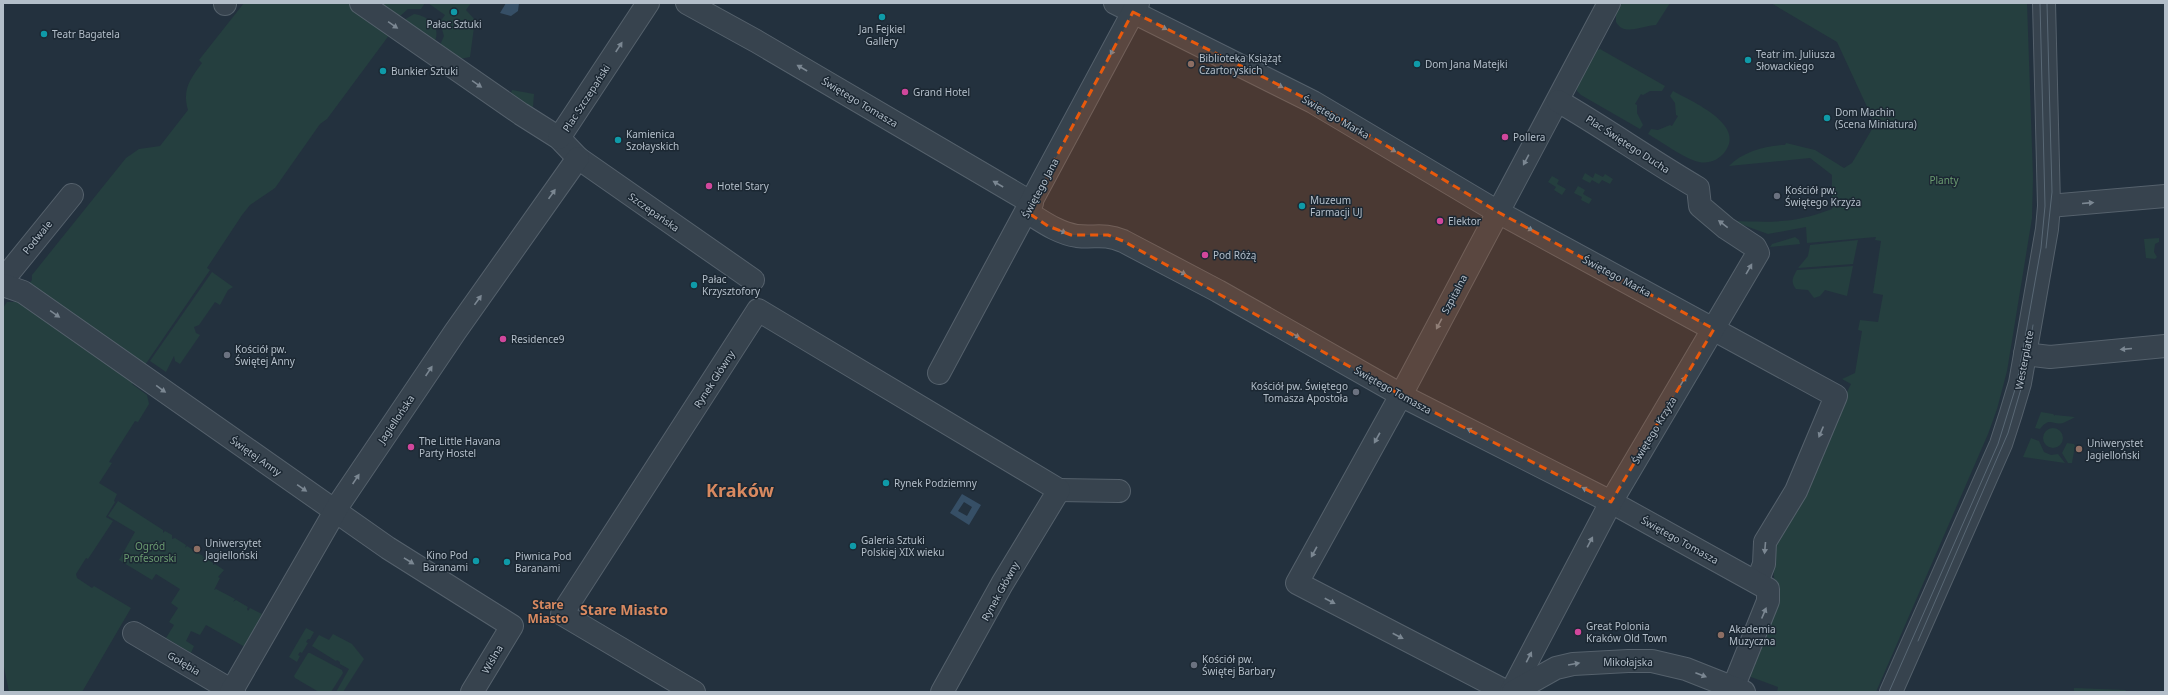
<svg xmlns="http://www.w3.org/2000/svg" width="2168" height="695" font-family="'Noto Sans',sans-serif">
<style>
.green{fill:#253f3f}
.water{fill:#364f66;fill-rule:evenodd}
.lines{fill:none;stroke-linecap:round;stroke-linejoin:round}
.minor-casing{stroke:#55616c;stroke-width:24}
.minor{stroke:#37434e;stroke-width:22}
.tram{stroke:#596875;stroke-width:1}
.oneway{fill:#7b8792}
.marked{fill:#e8590c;fill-opacity:0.2;stroke:#e8590c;stroke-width:3;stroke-dasharray:8 5;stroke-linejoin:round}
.culture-dot{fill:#0f9aa8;stroke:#1c2833;stroke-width:1.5}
.education-dot{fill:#8d6e63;stroke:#1c2833;stroke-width:1.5}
.hotel-dot{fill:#d1479c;stroke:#1c2833;stroke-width:1.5}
.worship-dot{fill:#6b7280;stroke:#1c2833;stroke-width:1.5}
.labels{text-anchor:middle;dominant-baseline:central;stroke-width:3;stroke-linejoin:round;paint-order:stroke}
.poi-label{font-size:10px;fill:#b3bec9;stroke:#1c2833;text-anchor:start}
.street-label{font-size:10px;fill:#b3bec9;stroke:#1c2833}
.park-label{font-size:10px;fill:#6a9b70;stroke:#1c2833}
.quarter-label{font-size:12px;font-weight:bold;fill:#d88960;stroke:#1c2833}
.district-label{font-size:14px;font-weight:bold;fill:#d88960;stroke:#1c2833}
.town-label{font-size:18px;font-weight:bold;fill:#d88960;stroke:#1c2833}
</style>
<rect width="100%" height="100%" fill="#23313e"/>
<!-- green -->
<g class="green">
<path d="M244,3H425L421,9H408L399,17L387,38L327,119L320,124L275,188L250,205L242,215L207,268L210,270L132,384L147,395L149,404L138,422L135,421L109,462L112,463L99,483L117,494L114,501L115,502L106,517L113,521L88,559L86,558L76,574L77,578L92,588L94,586L131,608L82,692H9L3,662V308L7,302H15L32,280V275L126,158L139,149L160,146L188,110C182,90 190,79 202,63L199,60Z"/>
<path d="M428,3H471L466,10L475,20L470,57L460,59L440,45L444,36L440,22L445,15Z"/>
<path d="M1622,3H1670L1656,25C1644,25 1624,37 1616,22V15Z"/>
<path d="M1771,3H2027L2033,177L2032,218L2007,371L1997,409L1988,434L1876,692H1777L1778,687L1743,674L1776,598L1771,546L1851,384L1842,379L1855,373L1862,331L1858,330L1860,320L1878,322L1883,295L1873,293L1881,241L1875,240L1876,237L1807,243L1806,227L1768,234L1732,221C1772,222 1793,224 1832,209V175L1810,158L1729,166C1742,152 1766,145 1785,145L1786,143L1815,150L1844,168L1852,163L1875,124L1837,42Z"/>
<path d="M414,14C428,16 441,26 435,41L404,20Z"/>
<path d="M1600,49L1665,86L1662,91H1650L1643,95L1641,94L1635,104L1637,105V113L1643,125L1640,129L1581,95L1577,91V86L1597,50Z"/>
<path d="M512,90L534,94L533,107L531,108L511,93Z"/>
<path d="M1673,91C1691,101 1748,125 1724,153C1718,160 1709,164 1699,162C1685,159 1662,142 1648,134L1651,129L1658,130L1670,125L1672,126L1678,116L1676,115L1675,103L1670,96Z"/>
<path d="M1585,173L1593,178L1595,173L1603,177L1605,174L1613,179L1610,184L1602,180L1599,184L1592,180L1590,183L1582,179Z"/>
<path d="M1552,176L1559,180L1557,184L1566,189L1562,195L1554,190L1556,187L1548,182Z"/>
<path d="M1578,186L1585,190L1583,194L1592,199L1589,204L1581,200L1582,197L1574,193Z"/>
<path d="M1795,237L1799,240L1800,244L1770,247L1772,244Z"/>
<path d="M2159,238V242L2155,244L2154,252L2157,257L2155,259L2146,258L2144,239Z"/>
<path d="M1858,240L1853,264L1798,268L1808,256L1810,245Z"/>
<path d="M1853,266L1847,296L1825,290L1820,296L1814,298L1808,290L1796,289C1790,282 1793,277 1797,270Z"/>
<path d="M212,272L233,287L228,290L220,305L215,302L199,325L194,327L196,333L200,335L180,364L175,361L174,356L166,372L150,361Z"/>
<path d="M2041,412L2053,414L2055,416V415L2075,417C2072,419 2067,421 2063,423C2053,426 2050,416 2040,429L2035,428Z"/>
<circle cx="2053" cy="438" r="10"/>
<path d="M2031,438L2039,441L2044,452L2051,455L2058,454L2065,463L2023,457Z"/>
<path d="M2067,443L2074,444L2075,446L2072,463H2068L2062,453Z"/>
<path d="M118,501L163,530V533L165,531L172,535V539L175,538L186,545L185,548L187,546L203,556L202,558L204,557L213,563V565L215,564L224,570L218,577L220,578L214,590L216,589L235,599L233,602L236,600L248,607L247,609L248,611L250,608L262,614L245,647L206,625L200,635L191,631L186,641L194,646L191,653L166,638L174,625L169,622L178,608L171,603L180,589L156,574L152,580L119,560L135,532L108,516Z"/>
<path d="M306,628L314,632L310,639H308L306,642L308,643L302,653L300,652L298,655L300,656L297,662L289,657Z"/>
<path d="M333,634L352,644L364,659L343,692H336L349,669L340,664V662L337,660L336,661L312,646L319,635L329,640Z"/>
<path d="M308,653H310L342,670L343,673L331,692H319L295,678L294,676Z"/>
<path d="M2074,688L2126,690L2125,692H2074Z"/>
</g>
<!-- water -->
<g class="water">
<path d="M506,3H519L518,11L511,16L500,13Z"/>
<path d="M962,494L981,505L969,525L950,513ZM964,502L972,507L967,516L958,511Z"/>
</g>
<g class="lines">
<defs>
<g id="minor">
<path d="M361,3L521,114L559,138L578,158L753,280"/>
<path d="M687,3L756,41L1032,203"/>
<path d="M1115,3L1313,102L1498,212L1836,396L1796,491L1765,542L1764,564L1757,582"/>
<path d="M225,4V3"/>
<path d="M559,138L648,3"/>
<path d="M2049,206L2165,196"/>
<path d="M1027,212C1043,222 1058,233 1077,236C1096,238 1103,233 1123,241L1218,291L1410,400L1611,502L1768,589V601L1733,688"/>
<path d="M3,280L72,195"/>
<path d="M3,285L23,292L388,548L512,626L472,692"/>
<path d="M2025,354L2050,357L2165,346"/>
<path d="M939,373L1138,3"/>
<path d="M1059,490L1119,491"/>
<path d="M134,633L234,692"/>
<path d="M231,692L341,501L455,332L578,158"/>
<path d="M694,692L562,614L758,310L1059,490L1002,584L942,692"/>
<path d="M1507,692L1297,583L1401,395L1609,3"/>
<path d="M1511,692L1611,502L1758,253L1755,247L1726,228L1700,206L1698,188C1650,160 1605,128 1558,101"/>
<path d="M1513,692L1556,668L1573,664L1628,661H1652L1686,669L1744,692"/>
<path d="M1891,692L2001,444L2011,413L2020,383L2047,229L2049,206L2044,3"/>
</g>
</defs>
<!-- minor casing -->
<use href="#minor" class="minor-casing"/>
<!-- minor -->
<use href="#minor" class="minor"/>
<!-- tram -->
<g class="tram">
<path d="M2046,248L2052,192L2047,3"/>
<path d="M1918,641L2008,433L2023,382L2033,325"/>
<path d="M1889,692L1998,444L2017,383L2041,248L2045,206L2040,3"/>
</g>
</g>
<!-- one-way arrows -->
<defs><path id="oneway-solid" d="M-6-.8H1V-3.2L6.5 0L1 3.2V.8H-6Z"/></defs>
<g class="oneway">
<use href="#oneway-solid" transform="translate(393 25) rotate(35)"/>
<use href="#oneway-solid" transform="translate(1162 27) rotate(27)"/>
<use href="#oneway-solid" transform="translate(619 47) rotate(-57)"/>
<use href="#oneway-solid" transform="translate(1113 50) rotate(118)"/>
<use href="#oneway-solid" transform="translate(802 68) rotate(-150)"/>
<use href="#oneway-solid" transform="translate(477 84) rotate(35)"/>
<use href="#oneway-solid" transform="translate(1278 85) rotate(27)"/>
<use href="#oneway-solid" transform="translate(1391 149) rotate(31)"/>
<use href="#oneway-solid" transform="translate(1526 160) rotate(118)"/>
<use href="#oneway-solid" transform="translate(998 184) rotate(-150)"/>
<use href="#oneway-solid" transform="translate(552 194) rotate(-55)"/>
<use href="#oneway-solid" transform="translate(2088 203) rotate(-5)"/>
<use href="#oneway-solid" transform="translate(1723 224) rotate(-142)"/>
<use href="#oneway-solid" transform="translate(1528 228) rotate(28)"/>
<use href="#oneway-solid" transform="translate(1061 231) rotate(20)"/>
<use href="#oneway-solid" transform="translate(1749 269) rotate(-60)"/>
<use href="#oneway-solid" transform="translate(1181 272) rotate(27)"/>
<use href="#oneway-solid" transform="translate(478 300) rotate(-54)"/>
<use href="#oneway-solid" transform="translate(55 314) rotate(35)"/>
<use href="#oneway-solid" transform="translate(1439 324) rotate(118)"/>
<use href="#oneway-solid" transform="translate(1295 335) rotate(30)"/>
<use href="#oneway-solid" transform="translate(2126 349) rotate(175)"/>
<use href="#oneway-solid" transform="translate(429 371) rotate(-56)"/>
<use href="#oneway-solid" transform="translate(1683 381) rotate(-59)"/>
<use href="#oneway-solid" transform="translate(161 389) rotate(36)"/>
<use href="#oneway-solid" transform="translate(1472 431) rotate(-153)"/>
<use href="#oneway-solid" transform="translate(1821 432) rotate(113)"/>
<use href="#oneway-solid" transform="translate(1377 438) rotate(119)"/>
<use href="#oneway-solid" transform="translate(356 479) rotate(-56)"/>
<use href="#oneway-solid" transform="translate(302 488) rotate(35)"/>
<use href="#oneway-solid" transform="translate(1587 490) rotate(-153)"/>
<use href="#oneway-solid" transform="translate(1590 542) rotate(-62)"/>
<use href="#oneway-solid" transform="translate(1765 548) rotate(95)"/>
<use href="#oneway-solid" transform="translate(1314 552) rotate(119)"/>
<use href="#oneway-solid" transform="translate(409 561) rotate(32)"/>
<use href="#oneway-solid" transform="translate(1330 601) rotate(28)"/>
<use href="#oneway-solid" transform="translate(1764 613) rotate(-67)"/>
<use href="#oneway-solid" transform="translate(1398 636) rotate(27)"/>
<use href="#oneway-solid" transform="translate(1529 657) rotate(-63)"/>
<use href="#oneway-solid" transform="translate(1574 664) rotate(-10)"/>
<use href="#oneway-solid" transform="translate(1701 675) rotate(21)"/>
</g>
<!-- marked area -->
<path class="marked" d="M1133,12L1313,102L1498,212L1714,329L1611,502L1410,400L1123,241L1108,235H1071L1048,226L1027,212Z"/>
<!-- markers -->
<g class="culture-dot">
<circle cx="454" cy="12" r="4"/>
<circle cx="882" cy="17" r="4"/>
<circle cx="44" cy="34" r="4"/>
<circle cx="1748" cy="60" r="4"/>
<circle cx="1417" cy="64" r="4"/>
<circle cx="383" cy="71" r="4"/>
<circle cx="1827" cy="118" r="4"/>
<circle cx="618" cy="140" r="4"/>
<circle cx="1302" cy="206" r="4"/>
<circle cx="694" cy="285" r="4"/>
<circle cx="886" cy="483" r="4"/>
<circle cx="853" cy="546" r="4"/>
<circle cx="476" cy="561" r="4"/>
<circle cx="507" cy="562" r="4"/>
</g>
<g class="education-dot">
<circle cx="1191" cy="64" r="4"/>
<circle cx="2079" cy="449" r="4"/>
<circle cx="197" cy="549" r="4"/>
<circle cx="1721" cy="635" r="4"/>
</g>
<g class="hotel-dot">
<circle cx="905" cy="92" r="4"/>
<circle cx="1505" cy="137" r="4"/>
<circle cx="709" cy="186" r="4"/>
<circle cx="1440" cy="221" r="4"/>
<circle cx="1205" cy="255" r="4"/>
<circle cx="503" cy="339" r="4"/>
<circle cx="411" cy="447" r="4"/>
<circle cx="1578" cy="632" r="4"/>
</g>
<g class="worship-dot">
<circle cx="1777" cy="196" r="4"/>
<circle cx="227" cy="355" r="4"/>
<circle cx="1356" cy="392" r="4"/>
<circle cx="1194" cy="665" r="4"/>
</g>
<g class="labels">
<!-- poi labels -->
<g class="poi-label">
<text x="454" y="24" text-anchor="middle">Pałac Sztuki</text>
<text x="882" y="29" text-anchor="middle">Jan Fejkiel<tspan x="882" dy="12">Gallery</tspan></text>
<text x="52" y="34">Teatr Bagatela</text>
<text x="1756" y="54">Teatr im. Juliusza<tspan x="1756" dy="12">Słowackiego</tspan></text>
<text x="1199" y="58">Biblioteka Książąt<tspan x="1199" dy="12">Czartoryskich</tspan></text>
<text x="1425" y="64">Dom Jana Matejki</text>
<text x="391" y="71">Bunkier Sztuki</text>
<text x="913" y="92">Grand Hotel</text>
<text x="1835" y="112">Dom Machin<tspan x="1835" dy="12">(Scena Miniatura)</tspan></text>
<text x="626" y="134">Kamienica<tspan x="626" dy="12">Szołayskich</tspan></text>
<text x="1513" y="137">Pollera</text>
<text x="717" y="186">Hotel Stary</text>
<text x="1785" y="190">Kościół pw.<tspan x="1785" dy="12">Świętego Krzyża</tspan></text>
<text x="1310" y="200">Muzeum<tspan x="1310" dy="12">Farmacji UJ</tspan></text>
<text x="1448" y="221">Elektor</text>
<text x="1213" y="255">Pod Różą</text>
<text x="702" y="279">Pałac<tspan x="702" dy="12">Krzysztofory</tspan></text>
<text x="511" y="339">Residence9</text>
<text x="235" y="349">Kościół pw.<tspan x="235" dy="12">Świętej Anny</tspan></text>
<text x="1348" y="386" text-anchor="end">Kościół pw. Świętego<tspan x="1348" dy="12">Tomasza Apostoła</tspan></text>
<text x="419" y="441">The Little Havana<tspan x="419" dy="12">Party Hostel</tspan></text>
<text x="2087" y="443">Uniwerystet<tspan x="2087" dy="12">Jagielloński</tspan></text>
<text x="894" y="483">Rynek Podziemny</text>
<text x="861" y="540">Galeria Sztuki<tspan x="861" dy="12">Polskiej XIX wieku</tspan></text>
<text x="205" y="543">Uniwersytet<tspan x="205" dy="12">Jagielloński</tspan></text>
<text x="468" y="555" text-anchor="end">Kino Pod<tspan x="468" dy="12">Baranami</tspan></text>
<text x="515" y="556">Piwnica Pod<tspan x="515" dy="12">Baranami</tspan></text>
<text x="1586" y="626">Great Polonia<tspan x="1586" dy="12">Kraków Old Town</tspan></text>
<text x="1729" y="629">Akademia<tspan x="1729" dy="12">Muzyczna</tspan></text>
<text x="1202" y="659">Kościół pw.<tspan x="1202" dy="12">Świętej Barbary</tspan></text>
</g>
<!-- street labels -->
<g class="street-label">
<text transform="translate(586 98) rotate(-57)">Plac Szczepański</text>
<text transform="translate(860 102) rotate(31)">Świętego Tomasza</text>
<text transform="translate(1336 117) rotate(30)">Świętego Marka</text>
<text transform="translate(1628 144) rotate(33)">Plac Świętego Ducha</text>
<text transform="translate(1040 188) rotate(-62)">Świętego Jana</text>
<text transform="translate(654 212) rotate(35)">Szczepańska</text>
<text transform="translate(37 237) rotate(-51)">Podwale</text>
<text transform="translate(1617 276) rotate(28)">Świętego Marka</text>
<text transform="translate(1454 294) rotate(-62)">Szpitalna</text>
<text transform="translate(2024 360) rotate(-79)">Westerplatte</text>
<text transform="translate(714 379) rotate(-57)">Rynek Główny</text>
<text transform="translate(1393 390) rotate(29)">Świętego Tomasza</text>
<text transform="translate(396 419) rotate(-56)">Jagiellońska</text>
<text transform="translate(1654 430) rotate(-59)">Świętego Krzyża</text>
<text transform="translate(256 456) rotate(35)">Świętej Anny</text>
<text transform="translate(1680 540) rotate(29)">Świętego Tomasza</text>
<text transform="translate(1000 591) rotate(-61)">Rynek Główny</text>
<text transform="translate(492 659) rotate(-60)">Wiślna</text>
<text x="1628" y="662">Mikołajska</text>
<text transform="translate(184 663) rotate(31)">Gołębia</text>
</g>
<!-- park labels -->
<g class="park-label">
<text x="1944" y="180">Planty</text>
<text x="150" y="546">Ogród<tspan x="150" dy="12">Profesorski</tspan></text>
</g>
<!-- quarter labels -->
<g class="quarter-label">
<text x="548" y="604">Stare<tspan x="548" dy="14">Miasto</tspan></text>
</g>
<!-- district labels -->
<g class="district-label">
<text x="624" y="609">Stare Miasto</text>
</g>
<!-- town labels -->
<g class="town-label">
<text x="740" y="490">Kraków</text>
</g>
</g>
<!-- border -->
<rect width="2168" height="695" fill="none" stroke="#b3bec9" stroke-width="8"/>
</svg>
